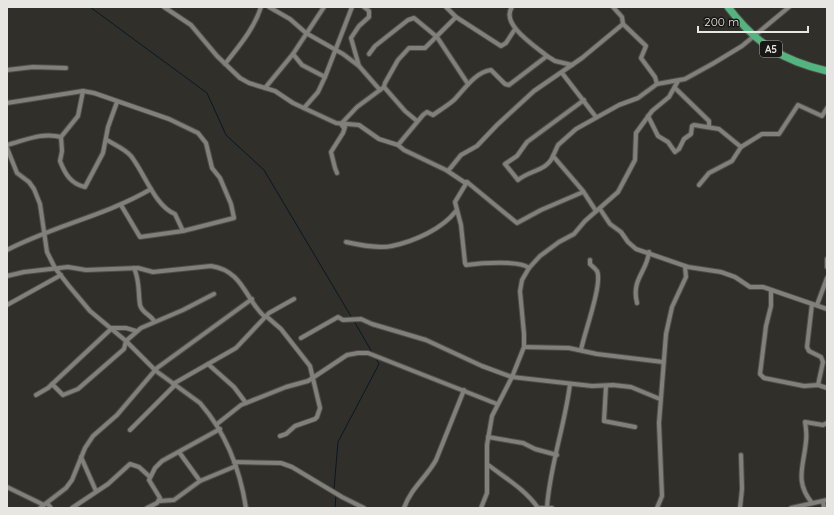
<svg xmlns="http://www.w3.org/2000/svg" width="834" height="515" font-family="Quicksand,sans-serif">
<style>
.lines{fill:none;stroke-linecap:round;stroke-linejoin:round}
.stream{stroke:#061826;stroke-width:1}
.street-casing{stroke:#4e4d49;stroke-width:6}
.highway-casing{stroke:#4e4d49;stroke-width:9}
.street{stroke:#81807a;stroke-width:4}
.highway{stroke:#54b47f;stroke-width:7}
.labels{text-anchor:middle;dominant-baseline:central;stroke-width:3.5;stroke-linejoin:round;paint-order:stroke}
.shield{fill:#181715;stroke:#a9a8a5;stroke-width:1}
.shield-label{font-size:10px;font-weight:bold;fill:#e7e6e3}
</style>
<rect width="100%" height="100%" fill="#302f2a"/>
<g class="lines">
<!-- stream -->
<g class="stream">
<path d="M90,7L207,93L226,135L264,170L352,318"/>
<path d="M354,321L372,352"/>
<path d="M334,489L338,442L379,364L376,359"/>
<path d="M335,508L336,495"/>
</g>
<defs>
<g id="street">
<path d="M164,7L191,25L217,56L240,78L249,83L275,91L293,103L336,123L359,125L379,139L398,145L404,150L446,170L464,182H467L517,223L541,210L583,192"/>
<path d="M269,7L290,19L306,33L343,54L359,66L380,90"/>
<path d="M446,7L456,17L501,46L506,43L515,29"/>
<path d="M613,7L622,17L623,24L646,46L641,58L655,77L657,84"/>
<path d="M293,54L302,65L325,77"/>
<path d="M369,54L375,46L408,20L414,18L437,37L468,84"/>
<path d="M547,56L555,61L572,65"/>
<path d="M225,64C239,46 254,29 261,7"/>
<path d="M359,66L351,38L359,26L369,17V11L364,7"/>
<path d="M7,70L33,67L66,68"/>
<path d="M562,73L596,117"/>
<path d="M384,87L405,111L417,121"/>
<path d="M265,88L293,54L324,7"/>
<path d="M675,88L709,121V127"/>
<path d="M83,91L78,116L61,137L62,151L60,161C65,174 71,184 85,187L103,153L108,127L117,102"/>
<path d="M7,103L83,91L94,93L169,119L198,133L206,143L212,168L220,178L231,204L234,218L183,231L140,237L121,205"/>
<path d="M304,108L318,92L325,77L352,7"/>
<path d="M648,116L658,136L668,142L675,152L679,149L684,139L691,134L692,126L694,125L719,129L741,147L732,161L709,173L699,185"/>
<path d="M344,128L341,124L357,107L384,87L385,83L398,60L409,48H425L456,17"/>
<path d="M107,140C115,145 125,149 131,156C145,174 155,206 175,214L183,231"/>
<path d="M7,145C26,140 42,132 61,137"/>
<path d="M398,145L423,115L427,112L433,115C440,110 447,106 454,100C464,90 475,72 491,70L505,84L509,85L547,56C535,46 500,24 512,7"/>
<path d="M741,147L762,134H779L798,105L822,116L827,108"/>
<path d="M7,148L17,173L29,182L34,189L40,204L47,252L55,268L69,286L90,311L126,341L156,371L200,403C226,433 240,469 246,508"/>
<path d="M553,156C547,171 530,170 518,180L505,164L517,156L527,142L584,100"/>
<path d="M448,171L461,155L477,146L497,125L534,91L582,58L623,24"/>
<path d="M337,173L335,168L331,152L343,133L345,127"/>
<path d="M467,182L455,202L461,225L465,263L466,265C480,263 520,260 529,268"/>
<path d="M600,209L610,224L621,232L628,242L636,249L688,267L721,272L735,277L750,287H763L827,309"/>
<path d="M596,211L583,191L553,156L558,145L576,129L619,105L638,98L657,84L685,79L714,63L742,46L789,7"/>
<path d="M346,242C360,245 379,249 392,246C415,241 442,229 456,211"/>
<path d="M7,250C53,226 107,215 151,189"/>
<path d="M827,259V267"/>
<path d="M134,268C140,281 138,292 140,305C142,313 151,315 154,321"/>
<path d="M7,276L24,272L68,267L86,270L138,268L153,272L211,266C244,271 245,300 265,317"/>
<path d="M771,290V306L766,326L760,374L764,378L804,386L818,385L827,388"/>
<path d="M637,303C631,279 647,272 649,252"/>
<path d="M812,304L807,347L809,351L821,357L823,362L818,385"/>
<path d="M7,305L61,275"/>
<path d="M817,305L827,278"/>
<path d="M266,316L281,329L310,366L320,408L317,417L315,419L295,426L286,434L280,436"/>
<path d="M110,328H126L136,331"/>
<path d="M301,338L338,317L343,320L361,319L372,324L426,340L482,366L512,377L592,386L613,385L631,387L660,399"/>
<path d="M524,347L569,348L597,354L663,362"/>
<path d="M581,350C584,334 603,283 597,271C595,268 592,266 590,264V260"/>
<path d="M208,364L234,387L246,403"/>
<path d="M52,384L63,395L78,389L124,349L126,341L141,328L183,310L214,294"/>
<path d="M173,384L236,348L269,313L294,299"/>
<path d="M606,386L604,421L635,427"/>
<path d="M36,395L48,388L111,329"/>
<path d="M217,424L241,405L286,387L308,381L347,355L358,353H368L497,404"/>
<path d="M130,430L175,385"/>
<path d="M488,437L523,443L535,449L557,455"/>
<path d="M179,452L200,481"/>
<path d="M81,457L96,491"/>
<path d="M234,462L281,463L292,467L342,497L364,508"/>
<path d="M487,464C505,478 525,489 538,508H552"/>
<path d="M7,487L44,505"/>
<path d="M159,501L174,500L200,481L236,466"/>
<path d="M823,501L824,508"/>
<path d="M47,503L51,508"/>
<path d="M812,503C794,481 804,466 806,441C807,435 806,428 805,422L823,425L827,423"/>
<path d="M547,507C550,465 565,425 570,384"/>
<path d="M40,508L66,488L72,480L85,448L93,436L117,415L157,368L252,299"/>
<path d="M72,508L108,484L130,464L139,467L150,477"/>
<path d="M147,508L157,503L160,498L149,480L155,468L162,461L220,429"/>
<path d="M404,508C411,488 426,478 436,460L464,390"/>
<path d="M481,508L487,493V445L492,416L512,377L524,347V334L520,291L522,280L529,268L540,256L559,242L574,234L585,221L618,192L635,160L636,133L652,111L669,97L678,81"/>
<path d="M657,508L662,496L659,423L666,334L672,307L686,277L685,266"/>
<path d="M740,508L742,489L741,455"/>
<path d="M791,508L827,500"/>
</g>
<path id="highway" d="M728,7C755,43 783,61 827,71"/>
</defs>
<!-- street casing -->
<use href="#street" class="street-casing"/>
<!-- highway casing -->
<use href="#highway" class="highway-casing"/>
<!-- street -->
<use href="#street" class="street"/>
<!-- highway -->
<use href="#highway" class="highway"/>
</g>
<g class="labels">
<!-- shield labels -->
<rect class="shield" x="760" y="41" width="22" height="16" rx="3"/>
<g class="shield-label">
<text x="771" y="49">A5</text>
</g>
</g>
<!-- border -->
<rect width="834" height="515" fill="none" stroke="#e7e6e3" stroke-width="16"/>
<!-- scale -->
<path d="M698 26v6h110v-6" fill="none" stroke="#e7e6e3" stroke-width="2"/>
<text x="704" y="26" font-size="12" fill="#e7e6e3" stroke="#181715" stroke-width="3" paint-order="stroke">200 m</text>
</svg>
